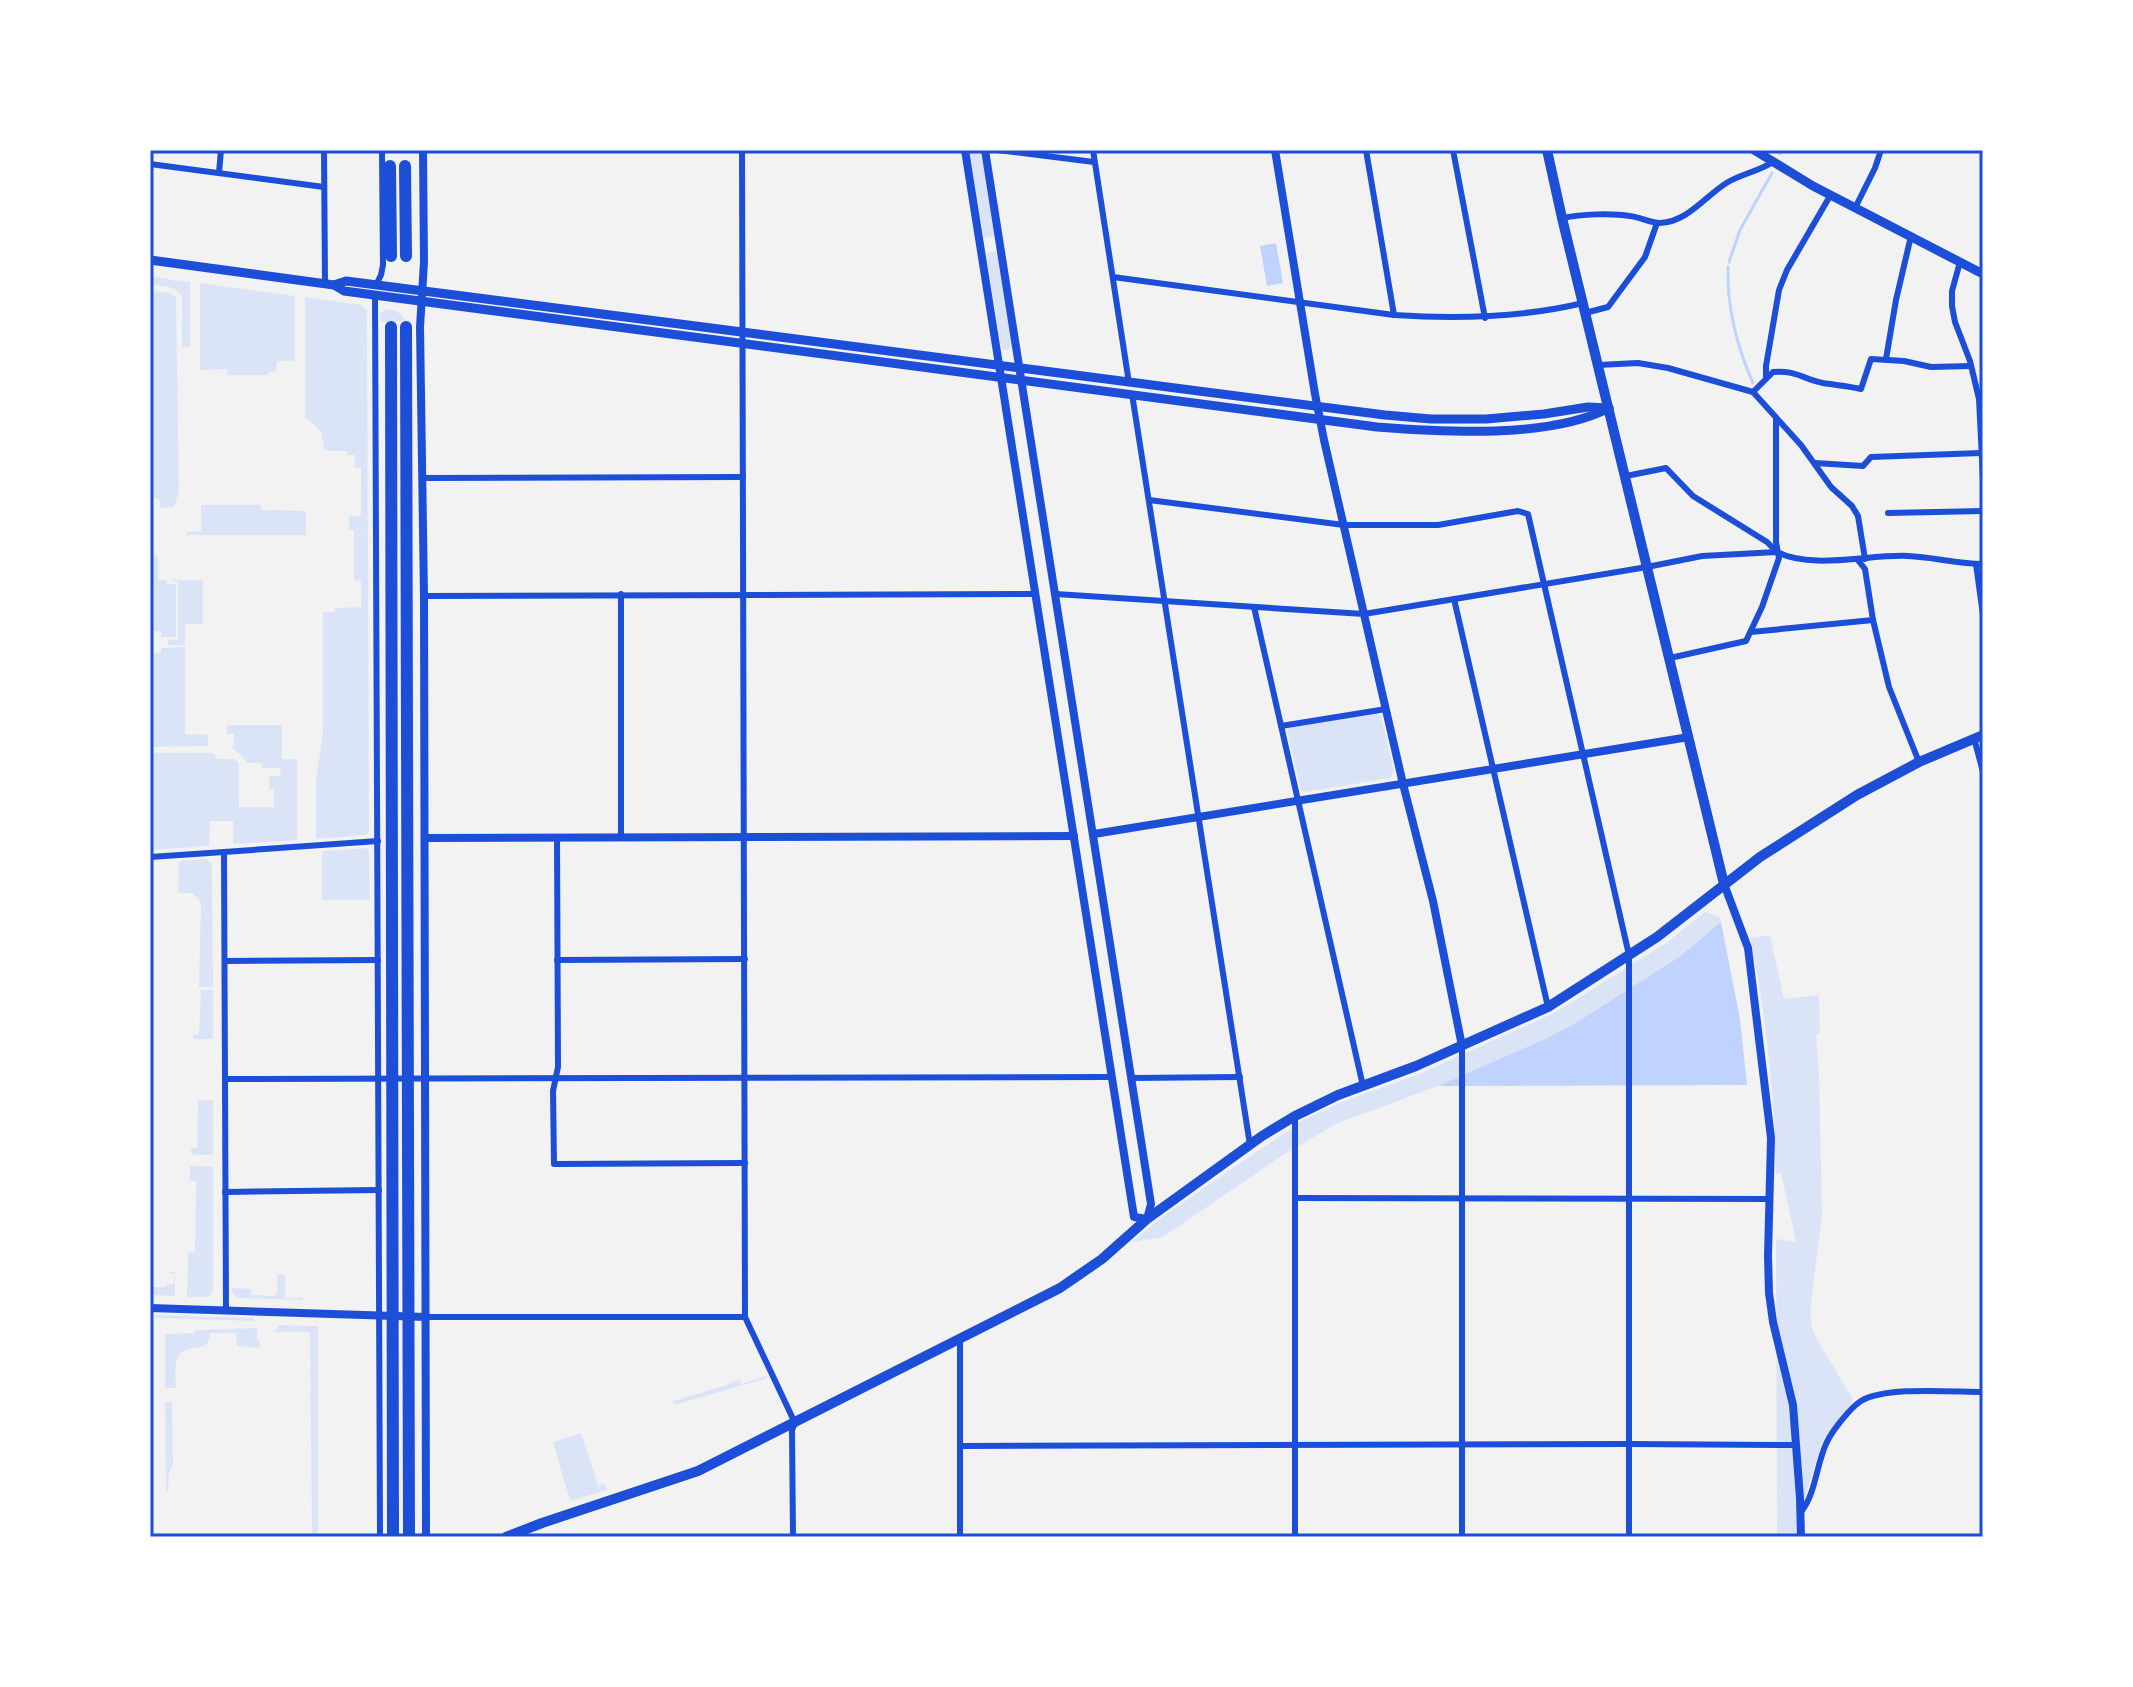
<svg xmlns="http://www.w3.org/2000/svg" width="2133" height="1687" font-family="Raleway,sans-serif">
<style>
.green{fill:#dbe4f7}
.water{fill:#bfd3fe}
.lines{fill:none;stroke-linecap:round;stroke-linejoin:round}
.stream{stroke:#bfd3fe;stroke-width:3}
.minor{stroke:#1d4ed8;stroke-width:6}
.tertiary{stroke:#1d4ed8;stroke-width:8}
.secondary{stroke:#1d4ed8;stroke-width:9}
.primary{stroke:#1d4ed8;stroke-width:10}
.motorway{stroke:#1d4ed8;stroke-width:12}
.neatline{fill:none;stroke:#1d4ed8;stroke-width:3}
</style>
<rect width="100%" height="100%" fill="#f2f2f2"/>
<!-- green -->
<g class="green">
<path d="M969,150H981L995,236L984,238Z"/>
<path d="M997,251L1012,344L1008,350H1004L1001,346L986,253Z"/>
<path d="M150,277L190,282V347H182V297C176,285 162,286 150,285Z"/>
<path d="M200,283L295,296V361H277L276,372H269L268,375H227V369L200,370Z"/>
<path d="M150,291L167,292L176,297L179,491L174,507L160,508V501L152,496L150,492Z"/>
<path d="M305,297L361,305L367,310L369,831L366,835L316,839V779L323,733V612H335V608L361,607V581L354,580V530H349V516H361V468L355,467V455H347L346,451H328L324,448L321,431L305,417Z"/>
<path d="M385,309L397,311L406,321L380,322V314Z"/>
<path d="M201,505H261L262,510L306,511V535H186V532L201,531Z"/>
<path d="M150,543L151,555L158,556V580H167V584H176V637H161V631H150Z"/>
<path d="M169,580H203V624H185V645H168V640L178,639V582Z"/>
<path d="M185,647V734L208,735V746L150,747V653H161V648Z"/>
<path d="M1377,713L1381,716L1394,771L1390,778L1305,792L1301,790L1287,731L1290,727Z"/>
<path d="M227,725H282V759H297V840L233,844V821H210L209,846L150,850V753H213L218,759H234L239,763V807H274V789H269V776H280L281,768H262V763H248L231,746H234V734H227Z"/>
<path d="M366,848L369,851L370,900H322V851Z"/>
<path d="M207,859L212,864L213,987H199L201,902L192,893H178L179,861Z"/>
<path d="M1705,912L1720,917L1721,922L1679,957L1574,1024L1545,1039L1438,1086L1336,1124L1283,1155L1163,1237L1132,1242L1162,1217L1303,1120L1342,1102L1419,1074L1554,1013L1666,943Z"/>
<path d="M1770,935L1784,999L1819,995L1820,1033L1816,1035L1819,1074L1822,1215L1811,1303V1323L1815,1336L1853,1399C1847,1417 1828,1429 1820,1447L1798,1523V1537H1777L1776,1239L1796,1242L1781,1173L1776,1174C1774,1095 1767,1016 1750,938Z"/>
<path d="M201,990H213V1039H193V1035L199,1034Z"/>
<path d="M198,1100H213V1155H194L191,1152V1148H197Z"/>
<path d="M190,1166L213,1167V1291L208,1297H187L188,1253L195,1252L196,1181H190Z"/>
<path d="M169,1271L175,1273V1296L150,1295V1287H166L167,1285L174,1284V1273H169Z"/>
<path d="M277,1275H285V1298H303V1300L238,1298L232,1292V1288L251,1289L252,1295L275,1296L277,1293Z"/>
<path d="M155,1315L254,1318V1321L155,1318Z"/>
<path d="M280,1325L318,1326V1537H312L310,1332H273Z"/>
<path d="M256,1328L259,1332H257V1340H260V1348L237,1346L236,1333H210C209,1358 183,1339 177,1360C174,1369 176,1380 176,1388H165V1334L195,1333V1330Z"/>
<path d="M766,1376L767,1378L678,1404L674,1405L673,1401L727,1385L739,1379L742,1384Z"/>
<path d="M165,1402H172L173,1464L169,1473L168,1491H166Z"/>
<path d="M581,1433L598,1485L605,1484L607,1490L570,1501L553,1442Z"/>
</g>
<!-- water -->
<g class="water">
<path d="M1276,243L1283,283L1267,286L1260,246Z"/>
<path d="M1721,922L1740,1019L1747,1085L1438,1086L1545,1039L1574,1024L1679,957Z"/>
</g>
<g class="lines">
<!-- stream -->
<g class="stream">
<path d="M1780,154L1781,150"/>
<path d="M1729,262L1740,230L1772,173"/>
<path d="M1728,267C1727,306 1737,347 1753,383"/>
</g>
<!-- minor -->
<g class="minor">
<path d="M324,150L325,283"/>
<path d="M742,150L745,1317L795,1423L792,1430L793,1537"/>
<path d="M997,150L1094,162"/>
<path d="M1093,150L1129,383"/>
<path d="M1366,150L1394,315"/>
<path d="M1453,150L1485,318"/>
<path d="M150,164L324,187"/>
<path d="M219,173L221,150"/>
<path d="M1855,208L1875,168L1881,150"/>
<path d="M1563,218C1581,214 1612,213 1630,216C1640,217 1650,223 1660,223C1688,222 1706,195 1728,182C1742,174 1759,171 1773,162"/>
<path d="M1960,262L1952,291V306L1955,322L1970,361L1979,399L1983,479"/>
<path d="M1113,277L1394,315C1457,319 1521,318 1583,303"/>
<path d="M376,285L381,275L383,265L382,150"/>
<path d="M375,295L380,1537"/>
<path d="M1585,313L1608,307L1645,257L1657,223"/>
<path d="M1886,359L1896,300L1911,236"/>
<path d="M1598,365L1638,363L1668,368L1753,392L1773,372C1796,370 1803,379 1823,383C1835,385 1849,386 1861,389L1871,359L1904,361L1931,367L1971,366"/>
<path d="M1766,376V366L1779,290L1787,270L1830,196"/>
<path d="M1753,392L1801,445L1831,487L1852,506L1858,516L1865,559"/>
<path d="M1132,394L1250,1145"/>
<path d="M1815,463L1863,466L1871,457L1981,453"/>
<path d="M1626,476L1666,468L1693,496L1767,542L1777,552"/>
<path d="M422,478L743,477"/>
<path d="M1149,500L1344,525H1438L1518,511L1528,514L1629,955V1537"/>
<path d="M1888,513L1983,511"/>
<path d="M1857,559L1865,569L1873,620L1889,687L1919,762"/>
<path d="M1976,564L1983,615"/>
<path d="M621,594V837"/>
<path d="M1056,594L1364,614L1647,567L1702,556L1777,552C1812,570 1869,554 1908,556C1933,557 1958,564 1983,564"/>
<path d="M424,596L1036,594"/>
<path d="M1454,599L1548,1007"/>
<path d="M1254,607L1363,1086"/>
<path d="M1751,632L1873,620"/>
<path d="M1670,658L1746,641L1762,607L1779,558L1776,542V419"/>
<path d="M1281,726L1386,709"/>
<path d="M1974,738L1983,772"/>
<path d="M557,837L558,1067L553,1091L554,1164L745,1163"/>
<path d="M150,857L224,852"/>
<path d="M557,960L745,959"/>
<path d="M225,961L378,960"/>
<path d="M1462,1046V1537"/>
<path d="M1131,1078L1240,1077"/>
<path d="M225,1079L1112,1077"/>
<path d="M1295,1116V1537"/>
<path d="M225,1192L379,1190"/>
<path d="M1295,1198L1770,1199"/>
<path d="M226,1311L224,852L378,841"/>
<path d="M426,1317H745"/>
<path d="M960,1339V1537"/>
<path d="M960,1446L1629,1444L1796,1445"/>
<path d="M1801,1512C1816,1493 1816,1466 1826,1444C1831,1432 1850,1408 1861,1401C1886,1386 1953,1392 1983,1392"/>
</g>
<!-- tertiary -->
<g class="tertiary">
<path d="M423,150L424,262L420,327L424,596L426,1537"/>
<path d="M965,150L1134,1217L1147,1219L1151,1204L985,150"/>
<path d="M1275,150L1315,394L1324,440L1403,784L1433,901L1462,1046"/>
<path d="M1094,834L1689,737"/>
<path d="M425,838L1074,836"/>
<path d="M1724,884L1748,948L1771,1138L1768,1256L1769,1293L1773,1322L1793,1405L1800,1498L1801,1537"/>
<path d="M150,1308L426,1317"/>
</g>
<!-- secondary -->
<g class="secondary">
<path d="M1754,150L1813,186L1983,274"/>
<path d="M150,260L334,285L344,291L1377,427C1443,432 1549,439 1609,408"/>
<path d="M334,285L346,281L1385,415L1431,419H1486L1544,414L1588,407L1609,408"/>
</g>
<!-- primary -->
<g class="primary">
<path d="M1547,150L1562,218L1724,884"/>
<path d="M506,1537L542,1523L698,1471L1060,1288L1102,1259L1147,1219L1262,1136L1295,1116L1338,1095L1416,1066L1548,1007L1657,937L1760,857L1857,795L1919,762L1983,735"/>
</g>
<!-- motorway -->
<g class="motorway">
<path d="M390,166L391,256"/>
<path d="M405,166L406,256"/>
<path d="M391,327L393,1537"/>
<path d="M406,327L409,1537"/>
</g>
</g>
<!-- border -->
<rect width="2133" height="1687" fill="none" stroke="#ffffff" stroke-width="304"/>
<rect x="152" y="152" width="1829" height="1383" class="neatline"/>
</svg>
